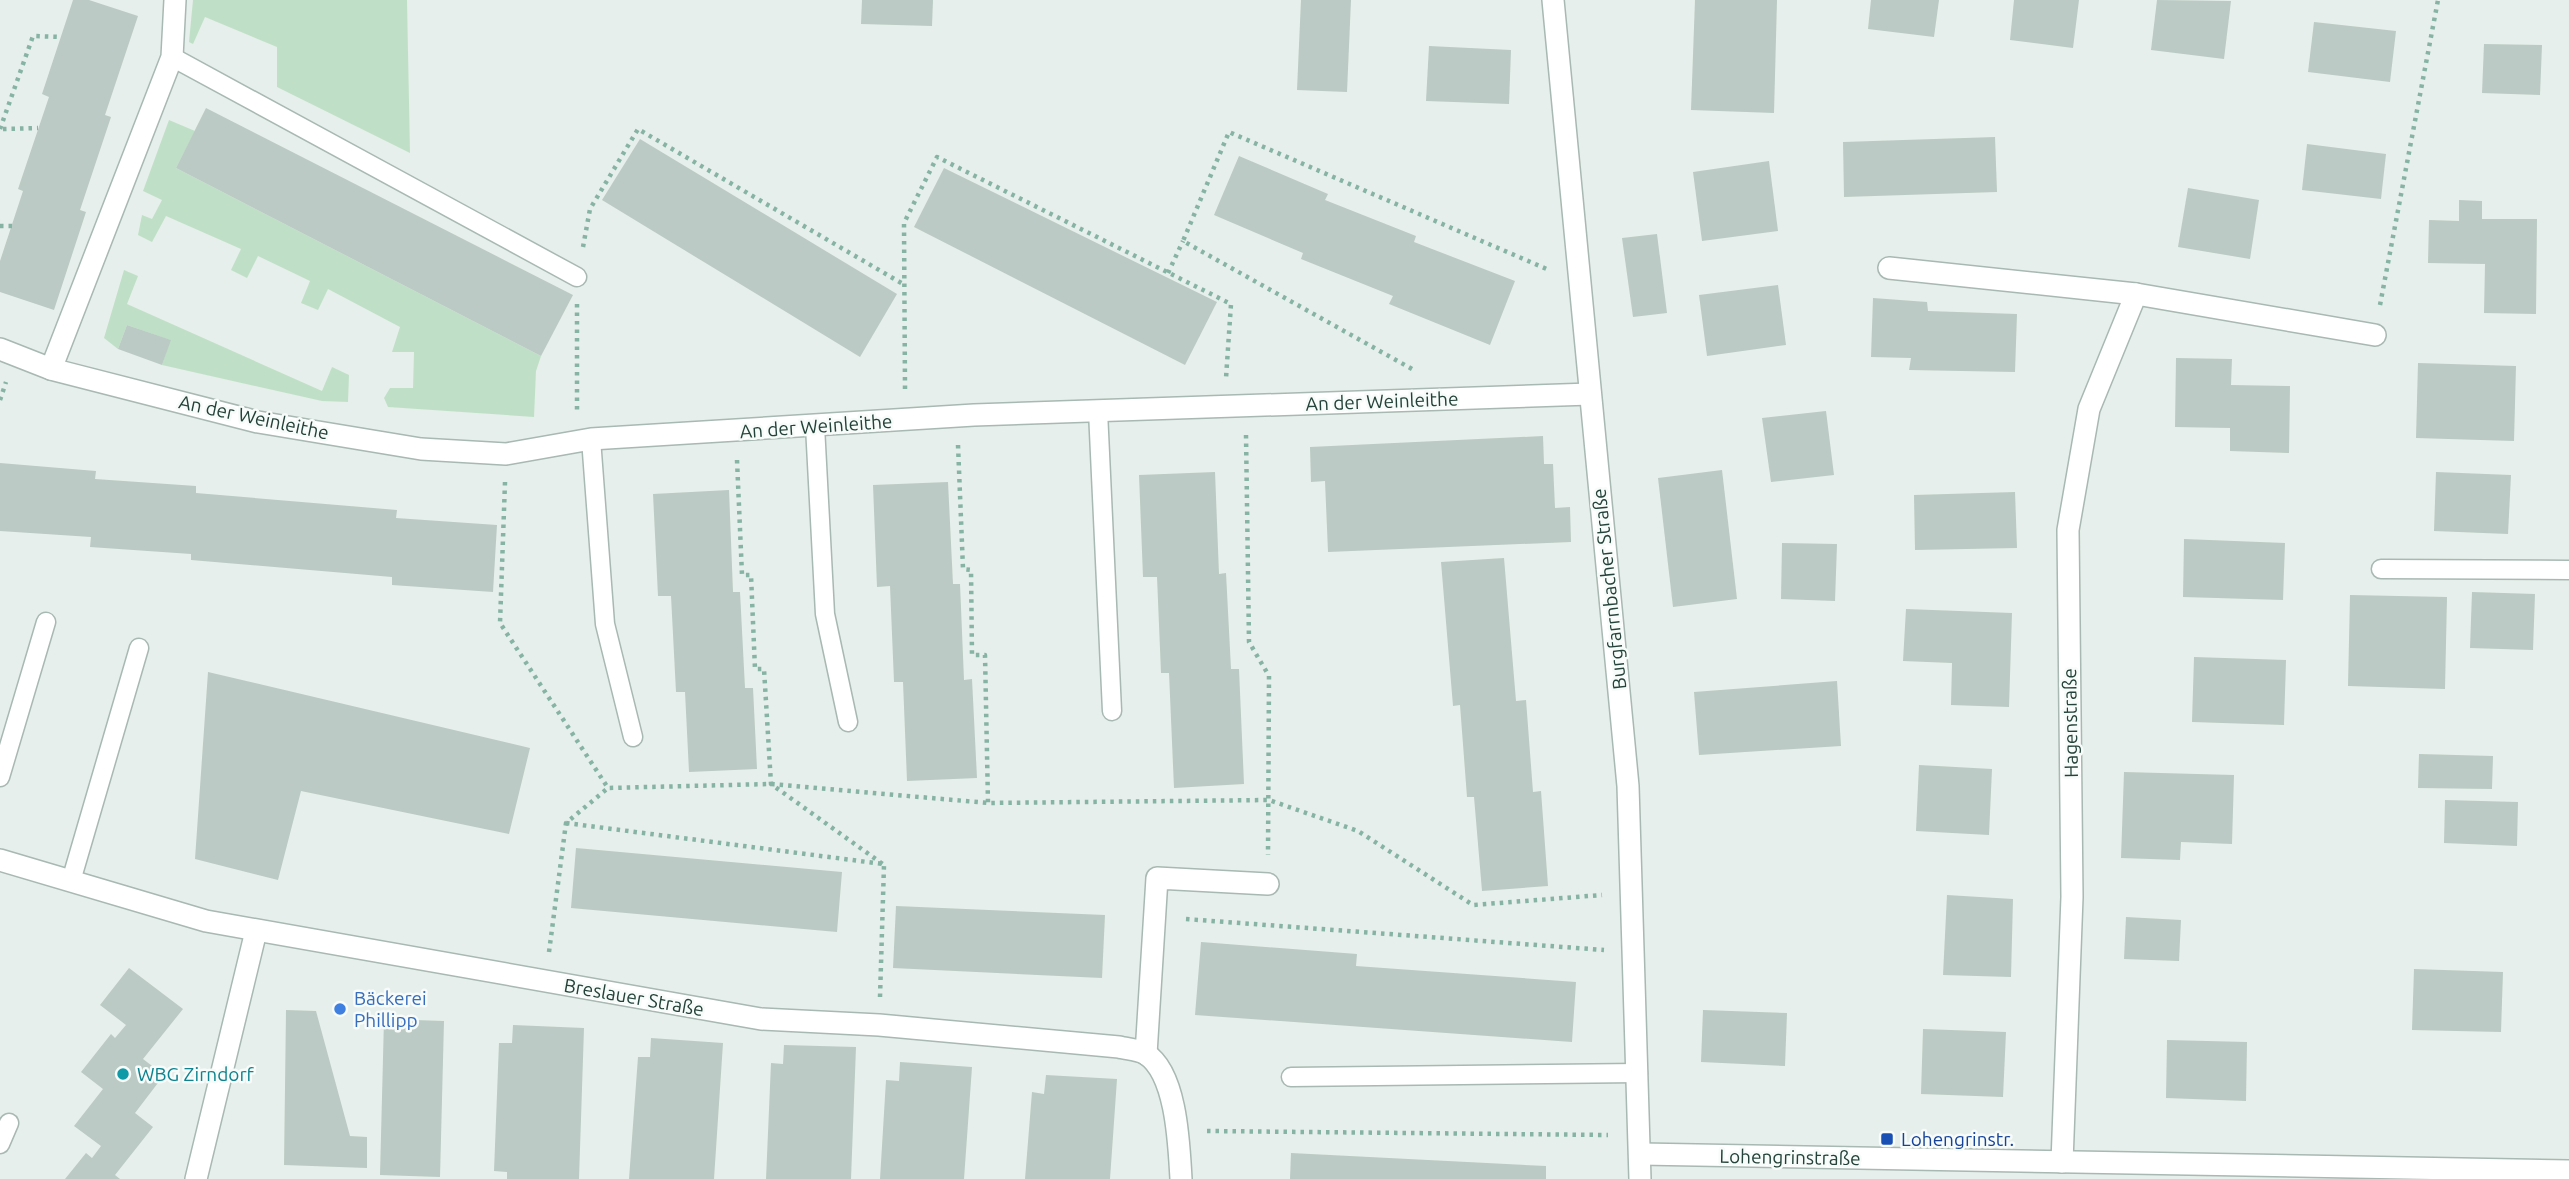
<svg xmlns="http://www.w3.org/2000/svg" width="2569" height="1179" font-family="Ubuntu,sans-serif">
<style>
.green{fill:#bfe0c7}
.building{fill:#bbcac4}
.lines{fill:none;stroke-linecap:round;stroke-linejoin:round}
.lane-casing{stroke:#a8b8b2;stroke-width:21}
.street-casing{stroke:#a8b8b2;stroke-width:24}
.path{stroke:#86b3a4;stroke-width:4.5;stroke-dasharray:3.5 5;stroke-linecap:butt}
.lane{stroke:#fff;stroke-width:18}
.street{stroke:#fff;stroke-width:21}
.shop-dot{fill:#3f7fe0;stroke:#f7fbf9;stroke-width:2.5}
.culture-dot{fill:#0f9aa8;stroke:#f7fbf9;stroke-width:2.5}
.transit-dot{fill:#1a4fb4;stroke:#f7fbf9;stroke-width:2.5}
.labels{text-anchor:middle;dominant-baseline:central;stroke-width:5;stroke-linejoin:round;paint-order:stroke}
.street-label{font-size:19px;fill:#244239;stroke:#f7fbf9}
.shop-label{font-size:19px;fill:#366cbe;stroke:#f7fbf9;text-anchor:start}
.culture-label{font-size:19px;fill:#0d838f;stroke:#f7fbf9;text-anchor:start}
.transit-label{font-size:19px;fill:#164399;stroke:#f7fbf9;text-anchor:start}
</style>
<rect width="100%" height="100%" fill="#e6efeb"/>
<!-- green -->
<g class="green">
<path d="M193,0H407L410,153L277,87V47L205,17L193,44L189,42Z"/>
<path d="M169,120L195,131L176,168L541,356L536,371L534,417L388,407L384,398L390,388H413L414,352H392L400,327L328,289L318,310L301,303L310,281L258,256L247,278L231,270L241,249L166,216L152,242L138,235L142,215L152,219L162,200L143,191Z"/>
<path d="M124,270L138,276L127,304L322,391L332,367L349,375L348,402L322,401L162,365L170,340L127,325L118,349L104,338Z"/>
</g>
<!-- building -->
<g class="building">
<path d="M73,0H89L138,16L105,115L111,117L80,210L86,212L54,310L0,292V261L23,191L18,189L49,97L42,94Z"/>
<path d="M862,0H933L932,26L861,24Z"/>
<path d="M1301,0H1351L1347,92L1297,90Z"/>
<path d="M1695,0H1777L1774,113L1691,110Z"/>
<path d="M1871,0H1939L1934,37L1868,29Z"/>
<path d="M2014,0H2079L2073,48L2010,40Z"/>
<path d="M2157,0L2231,1L2224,59L2151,50Z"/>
<path d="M2314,22L2396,31L2390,82L2308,72Z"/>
<path d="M2484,44L2542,45L2540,95L2482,93Z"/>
<path d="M1429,46L1511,50L1509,104L1426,101Z"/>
<path d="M206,108L573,295L541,356L176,168Z"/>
<path d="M1995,137L1997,192L1844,197L1843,142Z"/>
<path d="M640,139L897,294L860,357L602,200Z"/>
<path d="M2307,144L2386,154L2381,199L2302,190Z"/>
<path d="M1239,156L1328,194L1325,200L1416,236L1414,242L1515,281L1490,345L1389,304L1393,296L1301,259L1303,253L1214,215Z"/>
<path d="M1769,161L1778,231L1702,241L1693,172Z"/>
<path d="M944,168L1217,302L1185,365L914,227Z"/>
<path d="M2188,188L2259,200L2250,259L2178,247Z"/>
<path d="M2459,200L2482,201V219H2537L2536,314L2484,313L2485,264L2428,263L2429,220L2459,221Z"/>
<path d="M1657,234L1667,313L1633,317L1622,238Z"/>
<path d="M1778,285L1786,345L1707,356L1699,295Z"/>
<path d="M1873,298L1927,302L1928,311L2017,314L2015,372L1909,370L1911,358L1871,357Z"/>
<path d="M127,325L171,340L162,365L118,349Z"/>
<path d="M2176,358L2232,359L2231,385L2290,386L2289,453L2230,451V428L2175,427Z"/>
<path d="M2418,363L2516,366L2514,441L2416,438Z"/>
<path d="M1826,411L1834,475L1771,482L1762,418Z"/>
<path d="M1543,436L1544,464H1553L1555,508L1570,507L1571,542L1328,552L1325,481L1311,482L1310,447Z"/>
<path d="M0,463L96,471L95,479L196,486V493L397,510L396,518L497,525L493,592L392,585V577L191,560V554L90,547L91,537L0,531Z"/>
<path d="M1722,470L1737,599L1673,607L1658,478Z"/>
<path d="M1215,472L1219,574L1226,573L1231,669H1239L1244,784L1174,788L1169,673H1161L1157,577H1143L1139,475Z"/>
<path d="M2436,472L2511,475L2508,534L2434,531Z"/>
<path d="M948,482L953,584H960L964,680L972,679L977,778L907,781L903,682H894L890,586L877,587L873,485Z"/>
<path d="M729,490L733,592H740L745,688H753L757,769L689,772L685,692H676L671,596H658L653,494Z"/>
<path d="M2015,492L2017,548L1915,550L1914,495Z"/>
<path d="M2184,539L2285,543L2283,600L2183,597Z"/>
<path d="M1782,543L1837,544L1835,601L1781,599Z"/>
<path d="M1504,558L1516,701L1526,700L1533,792L1541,791L1548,886L1482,891L1474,797H1467L1460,705L1453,706L1441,562Z"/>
<path d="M2472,592L2535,594L2533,650L2470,648Z"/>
<path d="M2350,595L2447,597L2445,689L2348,686Z"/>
<path d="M1906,609L2012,613L2009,707L1951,705L1952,663L1903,661Z"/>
<path d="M2194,657L2286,660L2284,725L2192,722Z"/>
<path d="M208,672L530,748L509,834L301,791L278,880L195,859Z"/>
<path d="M1837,681L1841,746L1699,755L1694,692Z"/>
<path d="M2419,754L2493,756L2492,789L2418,788Z"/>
<path d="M1919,765L1992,769L1989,835L1916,831Z"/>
<path d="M2124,772L2234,775L2232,844L2181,842L2180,860L2121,858Z"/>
<path d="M2445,800L2518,802L2517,846L2444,843Z"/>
<path d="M576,848L842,872L837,932L571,908Z"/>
<path d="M1947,895L2013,899L2011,977L1943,975Z"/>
<path d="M896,906L1105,915L1102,978L893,968Z"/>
<path d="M2126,917L2181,920L2179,961L2124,959Z"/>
<path d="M1201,942L1357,954L1356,966L1576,982L1572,1042L1195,1015Z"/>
<path d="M129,968L183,1009L143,1059L164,1075L135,1113L153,1127L115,1175L120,1179H65L86,1153L92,1158L101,1146L74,1126L103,1089L81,1072L111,1034L115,1038L126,1025L100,1005Z"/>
<path d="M2414,969L2503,972L2501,1032L2412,1030Z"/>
<path d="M286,1010L316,1011L350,1136L367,1137V1168L284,1165Z"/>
<path d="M1703,1010L1787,1013L1785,1066L1701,1062Z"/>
<path d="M384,1019L444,1021L440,1177L380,1175Z"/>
<path d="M513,1025L584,1028L579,1179H507V1172L494,1171L499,1043H512Z"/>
<path d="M1923,1029L2006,1032L2003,1097L1921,1094Z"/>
<path d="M651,1038L723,1043L714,1179H629L638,1057H650Z"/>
<path d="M2167,1040L2247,1042L2246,1101L2166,1098Z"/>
<path d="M784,1045L856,1047L851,1179H766L771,1063L783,1064Z"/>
<path d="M900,1062L972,1067L964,1179H880L886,1080L899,1081Z"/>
<path d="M1046,1075L1117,1079L1110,1179H1025L1032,1092L1044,1094Z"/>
<path d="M1291,1153L1546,1166V1179H1290Z"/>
</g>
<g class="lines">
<defs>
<g id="lane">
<path d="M172,57L577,277"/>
<path d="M1098,411L1112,711"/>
<path d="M815,426L825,614L848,722"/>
<path d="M591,439L605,624L633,737"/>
<path d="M2381,569L2569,570"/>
<path d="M0,777L46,622"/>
<path d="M71,881L139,648"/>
<path d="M1291,1077L1638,1073"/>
<path d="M0,1144L9,1123"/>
</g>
<g id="street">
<path d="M1553,0L1628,786L1640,1179"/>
<path d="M1889,268L2136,294L2375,335"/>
<path d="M0,349L51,369L258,422L421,449L506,454L591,439L974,415L1590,394"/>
<path d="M51,369L172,57L175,0"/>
<path d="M0,860L206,921L761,1019L879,1025L1119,1047C1127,1049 1140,1050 1146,1054C1177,1074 1179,1146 1181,1179"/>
<path d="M1146,1054L1157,878L1268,884"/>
<path d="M1641,1154L2569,1171"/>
<path d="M2062,1162L2072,897L2068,530L2089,409L2136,294"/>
<path d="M196,1179L256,931"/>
</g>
</defs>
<!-- lane casing -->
<use href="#lane" class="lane-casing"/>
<!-- street casing -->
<use href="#street" class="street-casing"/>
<!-- path -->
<g class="path">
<path d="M0,129L33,36L61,37"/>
<path d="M3,129L38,128"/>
<path d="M0,226H12"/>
<path d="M583,247L590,209L638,129L903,284"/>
<path d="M1168,273L1183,241"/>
<path d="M577,304V410"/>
<path d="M2380,305L2438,0"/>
<path d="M1412,369L1183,241L1229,132L1549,270"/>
<path d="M905,389L904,223L937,157L1231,304L1226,378"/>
<path d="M0,400L6,382"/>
<path d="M1246,435L1249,642L1269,676L1268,855"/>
<path d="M958,445L963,569L971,570L972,655H985L988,803"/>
<path d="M737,460L742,575H751L755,669H764L771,784L884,865"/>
<path d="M505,482L500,623L608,788L771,784L988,803L1269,800L1358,831L1473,905L1602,895"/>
<path d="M566,823L883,864"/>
<path d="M1186,919L1604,950"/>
<path d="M549,952L566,823L608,788"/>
<path d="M880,997L884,865"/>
<path d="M1207,1131L1608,1135"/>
</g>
<!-- lane -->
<use href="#lane" class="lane"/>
<!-- street -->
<use href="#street" class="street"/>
</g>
<!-- markers -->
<circle class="shop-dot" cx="340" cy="1009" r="7"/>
<circle class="culture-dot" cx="123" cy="1074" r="7"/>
<rect class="transit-dot" x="1880" y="1132" width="14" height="14" rx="3.5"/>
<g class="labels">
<!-- street labels -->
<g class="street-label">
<text transform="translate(1382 401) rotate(-2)">An der Weinleithe</text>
<text transform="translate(254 417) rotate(12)">An der Weinleithe</text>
<text transform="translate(816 426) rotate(-4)">An der Weinleithe</text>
<text transform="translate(1609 589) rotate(-96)">Burgfarrnbacher Straße</text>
<text transform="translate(2070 723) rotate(-91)">Hagenstraße</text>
<text transform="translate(634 997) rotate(10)">Breslauer Straße</text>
<text transform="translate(1790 1157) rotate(1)">Lohengrinstraße</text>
</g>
<!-- shop labels -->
<g class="shop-label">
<text x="354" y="998">Bäckerei<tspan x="354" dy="22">Phillipp</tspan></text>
</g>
<!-- culture labels -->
<g class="culture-label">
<text x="137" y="1074">WBG Zirndorf</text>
</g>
<!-- transit labels -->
<g class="transit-label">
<text x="1901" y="1139">Lohengrinstr.</text>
</g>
</g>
</svg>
